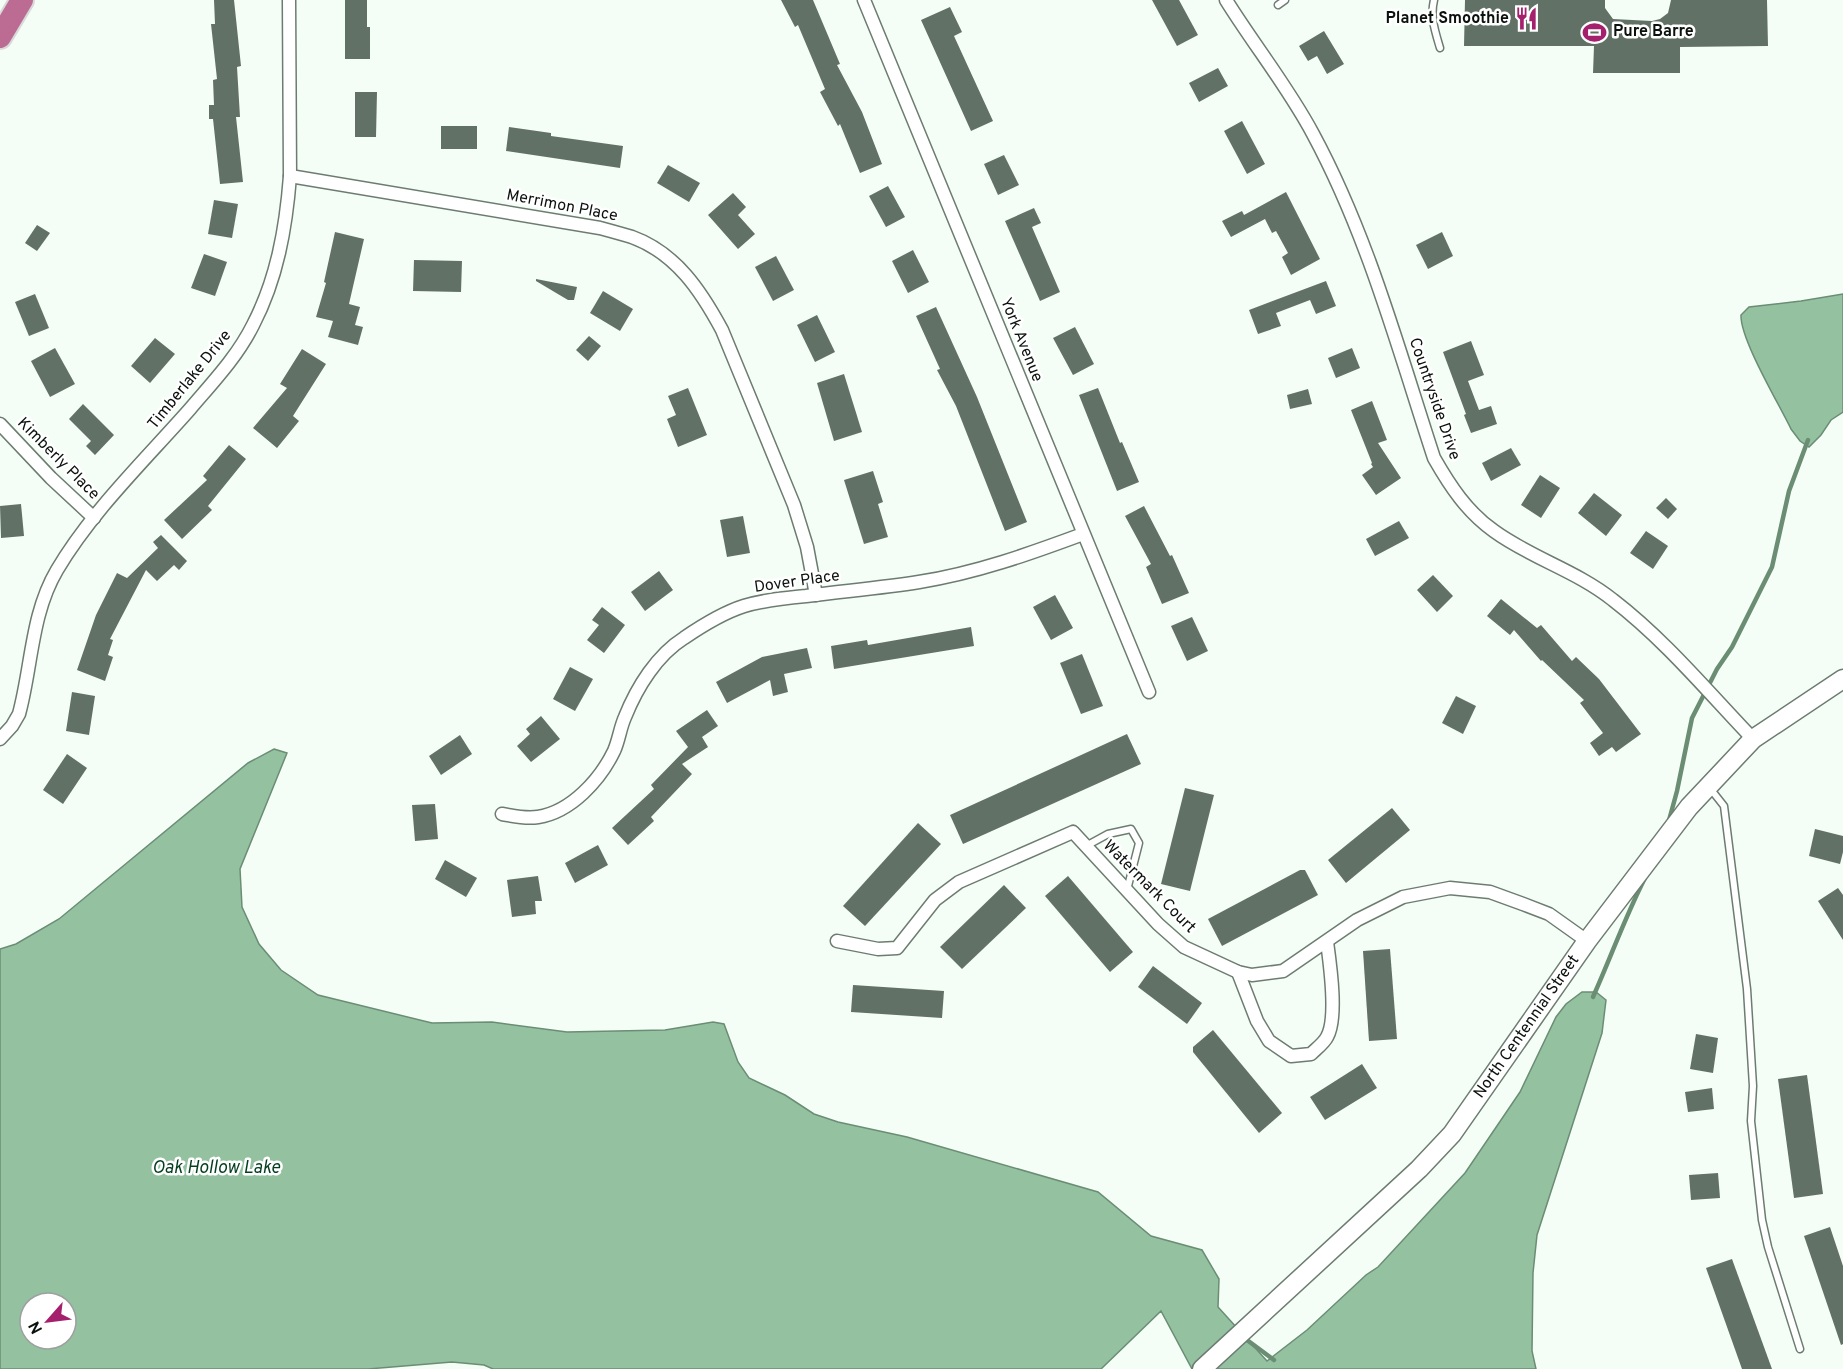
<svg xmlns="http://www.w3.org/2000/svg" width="1843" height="1369" font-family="Overpass,sans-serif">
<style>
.water{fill:#94c2a1;stroke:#6b8d74;stroke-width:1.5;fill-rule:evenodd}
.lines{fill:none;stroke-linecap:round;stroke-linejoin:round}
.stream{stroke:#6b8d74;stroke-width:4.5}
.building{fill:#627166}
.lane-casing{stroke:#6d7c71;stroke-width:9}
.street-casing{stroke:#6d7c71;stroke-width:15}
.secondary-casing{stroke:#6d7c71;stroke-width:21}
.highway-casing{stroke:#d8d9d8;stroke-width:26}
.lane{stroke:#fff;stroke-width:6}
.street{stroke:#fff;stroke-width:12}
.secondary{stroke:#fff;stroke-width:18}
.highway{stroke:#bc6c93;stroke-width:22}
.labels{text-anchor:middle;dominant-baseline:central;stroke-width:5;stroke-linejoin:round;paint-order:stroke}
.poi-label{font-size:16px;font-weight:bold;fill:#0b110c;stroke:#fff;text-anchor:end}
.street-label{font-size:16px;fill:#0b110c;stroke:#fff}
.water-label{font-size:18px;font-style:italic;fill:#033e1f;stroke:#fff}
</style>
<rect width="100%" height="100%" fill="#f4fef6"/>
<!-- water -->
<g class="water">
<path d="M1843,294V412L1831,420L1821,435L1809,447L1800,441L1791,429C1779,404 1740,339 1741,315L1749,307L1801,301Z"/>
<path d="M274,749L287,753L240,869L242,907L259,944L281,970L318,995L432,1023L492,1022L567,1032L665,1030L713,1022L724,1024L738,1062L749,1078L785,1095L814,1114L838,1122L907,1137L1098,1192L1151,1236L1202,1250L1219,1279L1218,1307L1267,1361L1307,1330L1366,1275L1378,1267L1465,1173L1520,1092L1556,1017L1566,1004L1582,992H1596L1606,1000L1602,1033L1537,1235L1533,1273L1532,1351L1536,1369H1192L1161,1311L1101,1369H493L484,1365L452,1362L368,1369H0V949L16,944L59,919L248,763ZM30,1303H66V1339H30Z"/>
</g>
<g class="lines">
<!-- stream -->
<g class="stream">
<path d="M1668,824L1677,791L1692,718L1717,669L1732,647L1772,567L1789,491L1808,440"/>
<path d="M1593,997C1611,957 1625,917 1645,878"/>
<path d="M1247,1340L1274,1360"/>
</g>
</g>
<!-- building -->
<g class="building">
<path d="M214,0H234L241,66L237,67L240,117H236L243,182L220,184L213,119H209V105H214L213,80L217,79L211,24H215Z"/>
<path d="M345,0H367V27H370V59H345Z"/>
<path d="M781,0H813L840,64L837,65L862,112L882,164L860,173L840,124L838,126L820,92L825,89L798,25L795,27Z"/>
<path d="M1152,0H1179L1198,35L1177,46Z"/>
<path d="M1465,0H1605V8L1613,19L1652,21L1660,19L1668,13L1671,0H1767L1768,46L1680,47V73H1593L1594,46H1464Z"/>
<path d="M950,7L962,32L954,36L993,121L971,131L921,20Z"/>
<path d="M1324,31L1344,64L1327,74L1317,56L1308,61L1299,46Z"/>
<path d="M1218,68L1228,86L1199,102L1189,83Z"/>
<path d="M355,92H377L376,137H355Z"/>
<path d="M1242,121L1265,164L1247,174L1224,131Z"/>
<rect x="441" y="126" width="36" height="23"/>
<path d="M509,127L551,133V136L623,146L620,168L506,151Z"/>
<path d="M1004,155L1019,185L998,195L984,164Z"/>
<path d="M668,165L700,183L689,202L657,183Z"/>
<path d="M888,186L905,217L886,227L869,196Z"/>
<path d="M1286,192L1320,259L1291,275L1282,257L1288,253L1276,231L1272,233L1265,219L1231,237L1222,221L1242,211L1244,215Z"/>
<path d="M733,193L746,207L738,215L755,234L738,249L708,215Z"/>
<path d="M214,200L238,204L232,238L208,234Z"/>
<path d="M1034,208L1041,223L1032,227L1060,292L1040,301L1005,221Z"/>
<path d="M37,225L50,233L37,251L25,243Z"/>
<path d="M335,232L364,239L349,304L360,307L355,325L363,327L358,345L328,337L333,321L316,317L326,283L324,282Z"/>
<path d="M1442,232L1453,256L1428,269L1416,245Z"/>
<path d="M913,250L929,282L908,293L892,261Z"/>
<path d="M204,254L227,262L215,296L191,288Z"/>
<path d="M776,256L794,290L773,301L755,267Z"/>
<path d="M414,260L462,261L461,292L413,291Z"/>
<path d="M536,279L577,287L574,300H568L536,281Z"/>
<path d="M1326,281L1336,306L1316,314L1310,300L1276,313L1281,326L1258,334L1249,310Z"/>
<path d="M603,291L633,309L620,331L590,313Z"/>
<path d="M35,294L49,328L29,336L15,302Z"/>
<path d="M936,307L977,397L1027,522L1005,531L956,406L937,370L940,369L916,316Z"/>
<path d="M817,315L835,352L815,362L797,325Z"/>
<path d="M1075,327L1094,364L1073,375L1053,338Z"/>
<path d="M589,336L601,346L588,361L576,350Z"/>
<path d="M155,338L175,354L150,383L131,366Z"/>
<path d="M1471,341L1484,375L1468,381L1479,410L1491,406L1497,424L1471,433L1464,415L1466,414L1443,352Z"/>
<path d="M55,348L75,384L50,397L31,361Z"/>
<path d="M1352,348L1360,368L1336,378L1328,358Z"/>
<path d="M302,349L326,364L293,416L299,421L277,448L253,428L287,388L280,384Z"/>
<path d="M844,374L862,432L834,441L817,383Z"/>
<path d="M688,388L707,435L678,447L667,419L676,415L668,396Z"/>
<path d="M1098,388L1120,443L1122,442L1139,482L1117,491L1079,395Z"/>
<path d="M1308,389L1312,404L1290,409L1287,395Z"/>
<path d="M1372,401L1387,440L1378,443L1401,478L1376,495L1362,475L1373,467L1371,464L1372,463L1351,410Z"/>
<path d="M83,404L114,435L95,455L86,446L91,441L69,419Z"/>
<path d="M229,445L246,459L208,506L212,510L182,539L164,520L207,480L203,476Z"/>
<path d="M1511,448L1521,465L1491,481L1482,463Z"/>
<path d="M873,471L883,502L878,504L888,537L864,544L844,480Z"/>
<path d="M1540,475L1560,488L1541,518L1521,505Z"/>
<path d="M1594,493L1622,515L1606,536L1578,513Z"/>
<path d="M1666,498L1677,509L1668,519L1656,508Z"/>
<path d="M21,504L24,536L1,538L0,506Z"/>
<path d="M1144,506L1170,556L1172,555L1189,593L1162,604L1146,567L1151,564L1125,516Z"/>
<path d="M743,516L750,553L727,557L720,520Z"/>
<path d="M1399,521L1409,538L1375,556L1366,539Z"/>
<path d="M1646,531L1668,546L1653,569L1630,553Z"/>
<path d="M161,535L187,561L179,570L174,565L157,581L146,570L110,639L113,640L108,655L113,657L105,681L77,670L96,615L117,573L127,578L158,548L153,542Z"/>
<path d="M659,571L673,590L645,611L631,592Z"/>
<path d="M1433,575L1453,596L1437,612L1417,590Z"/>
<path d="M1055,595L1073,628L1051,640L1033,607Z"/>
<path d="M1501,599L1537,628L1541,625L1572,661L1576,657L1599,679L1641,734L1616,752L1612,747L1599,756L1590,743L1603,733L1580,703L1584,700L1542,660L1541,661L1514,630L1510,635L1487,616Z"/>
<path d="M602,607L625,625L604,653L587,640L599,625L592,620Z"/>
<path d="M1192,617L1208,651L1187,661L1171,626Z"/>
<path d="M971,627L974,646L834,669L831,646L867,640L868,645Z"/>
<path d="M807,648L812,668L784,674L788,692L773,696L770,680L727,703L716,682L762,657Z"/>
<path d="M1082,654L1103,706L1081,714L1060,663Z"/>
<path d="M570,667L593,679L575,711L553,699Z"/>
<path d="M72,692L95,696L89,735L66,731Z"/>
<path d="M1456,696L1476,706L1463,734L1442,723Z"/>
<path d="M707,710L718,726L702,737L708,747L682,764L692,774L651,817L654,821L628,845L612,828L654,789L651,785L688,747L676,731Z"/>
<path d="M541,716L560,739L531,762L517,746L530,734L526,729Z"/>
<path d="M1127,734L1141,764L963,844L950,815Z"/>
<path d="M460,735L472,754L441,775L429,756Z"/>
<path d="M67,754L87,768L63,804L43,790Z"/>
<path d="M1185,788L1214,795L1190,891L1161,884Z"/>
<path d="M435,804L438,839L415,841L412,805Z"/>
<path d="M1392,808L1410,830L1346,883L1328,860Z"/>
<path d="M918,823L941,844L865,926L843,906Z"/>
<path d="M1815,829L1843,836V852L1840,864L1809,856Z"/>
<path d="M598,845L608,865L575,883L565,863Z"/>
<path d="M445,860L477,878L466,897L435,879Z"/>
<path d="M1300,870H1305L1318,895L1222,946L1208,919Z"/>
<path d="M538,876L542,901H535L536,914L512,917L507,880Z"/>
<path d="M1068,876L1133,952L1110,972L1045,896Z"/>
<path d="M1004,885L1026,908L962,969L940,947Z"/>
<path d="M1838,888L1843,895V940L1818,901Z"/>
<path d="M1390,949L1397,1039L1369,1041L1363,951Z"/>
<path d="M1153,966L1202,1003L1187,1024L1138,987Z"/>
<path d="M853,985L944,991L942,1018L851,1012Z"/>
<path d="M1213,1030L1282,1113L1259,1133L1193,1052V1047Z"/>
<path d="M1696,1034L1718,1038L1713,1073L1690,1069Z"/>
<path d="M1362,1064L1377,1088L1325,1120L1310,1097Z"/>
<path d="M1807,1075L1823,1194L1794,1198L1778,1079Z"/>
<path d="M1712,1088L1714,1109L1688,1112L1685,1092Z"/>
<path d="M1718,1173L1720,1198L1691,1200L1689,1175Z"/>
<path d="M1830,1227L1843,1266V1344L1841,1345L1804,1236Z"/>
<path d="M1732,1259L1772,1369H1742L1706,1268Z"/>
</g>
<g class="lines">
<defs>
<g id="lane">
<path d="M1434,0C1430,17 1435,31 1440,48"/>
<path d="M1278,5L1285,0"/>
<path d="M1709,787L1724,806L1747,989L1753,1086L1751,1121L1762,1220L1768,1247L1800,1349"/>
<path d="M1086,846L1108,834L1131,829L1139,843L1127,890"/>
</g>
<g id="street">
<path d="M864,0L1149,692"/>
<path d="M1226,0C1254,45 1288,87 1313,134C1368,236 1398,348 1434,458C1450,486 1467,512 1494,531C1531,558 1577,571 1613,600C1665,640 1708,692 1753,739"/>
<path d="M290,176L600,228C611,231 622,234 632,237C676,253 701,291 722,330L794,505L807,547L816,595"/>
<path d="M0,424L51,478L94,518"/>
<path d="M0,739L12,726L19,714C32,666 31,614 57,570C92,511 145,460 190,409C213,382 237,357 253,325C277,279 286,228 290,176L289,0"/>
<path d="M502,814C514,816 525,819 538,817C571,812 600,780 614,751C619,740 620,728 625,717C637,687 657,655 684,638C703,625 722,613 744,606C764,600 785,598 806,596C844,591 881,588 919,582C976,573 1029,554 1083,534"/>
<path d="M837,941L878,949L897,948L935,900L959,882L1073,832L1158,924L1184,947L1238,972L1252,975L1283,971L1357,920L1403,897L1450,888L1490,892L1523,904L1549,914L1587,941"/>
<path d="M1238,972L1257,1021L1269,1041L1291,1056L1311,1054C1316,1049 1324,1043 1327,1037C1338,1018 1330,964 1327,942"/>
</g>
<g id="secondary">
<path id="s1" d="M1202,1369L1419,1169L1452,1134L1587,941L1689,807L1753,739L1843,679"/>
</g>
<path id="highway" d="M0,37L22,0"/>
</defs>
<!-- lane casing -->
<use href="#lane" class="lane-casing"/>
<!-- street casing -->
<use href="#street" class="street-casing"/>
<!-- secondary casing -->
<use href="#secondary" class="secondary-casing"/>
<!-- highway casing -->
<use href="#highway" class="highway-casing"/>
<!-- lane -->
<use href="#lane" class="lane"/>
<!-- street -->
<use href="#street" class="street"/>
<!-- secondary -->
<use href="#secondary" class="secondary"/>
<!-- highway -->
<use href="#highway" class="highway"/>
</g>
<!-- icons -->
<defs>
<symbol id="restaurant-bare" viewBox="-9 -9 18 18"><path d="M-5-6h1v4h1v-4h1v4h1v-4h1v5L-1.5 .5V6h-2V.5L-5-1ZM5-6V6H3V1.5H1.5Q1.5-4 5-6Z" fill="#a4206d" stroke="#fff" stroke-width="2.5" paint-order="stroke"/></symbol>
<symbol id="stadium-bare" viewBox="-9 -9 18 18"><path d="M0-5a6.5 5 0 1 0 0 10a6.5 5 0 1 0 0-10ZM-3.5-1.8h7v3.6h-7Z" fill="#a4206d" stroke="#fff" stroke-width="2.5" paint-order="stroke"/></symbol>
</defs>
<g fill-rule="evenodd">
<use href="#restaurant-bare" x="1510" y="2" width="33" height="33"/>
<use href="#stadium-bare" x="1578" y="16" width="33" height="33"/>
</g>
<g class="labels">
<!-- poi labels -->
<g class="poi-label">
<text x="1509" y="19">Planet Smoothie</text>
<text x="1613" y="32" text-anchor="start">Pure Barre</text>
</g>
<!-- street labels -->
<g class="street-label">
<text transform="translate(562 206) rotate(11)">Merrimon Place</text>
<text transform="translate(1021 340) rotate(68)">York Avenue</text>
<text transform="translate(190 380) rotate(-51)">Timberlake Drive</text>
<text transform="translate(1434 399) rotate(71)">Countryside Drive</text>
<text transform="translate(58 459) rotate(45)">Kimberly Place</text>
<text transform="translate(797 582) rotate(-8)">Dover Place</text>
<text transform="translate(1149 887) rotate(45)">Watermark Court</text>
<text stroke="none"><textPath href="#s1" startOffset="474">North Centennial Street</textPath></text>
</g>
<!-- water labels -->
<g class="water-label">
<text x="216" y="1168">Oak Hollow Lake</text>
</g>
</g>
<!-- north arrow -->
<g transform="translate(48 1321) rotate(242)"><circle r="28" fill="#ffffff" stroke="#9da09e" stroke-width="1.5"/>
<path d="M0-4.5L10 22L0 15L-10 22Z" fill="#a4206d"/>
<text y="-9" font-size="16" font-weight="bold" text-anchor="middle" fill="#0b110c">N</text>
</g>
</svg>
